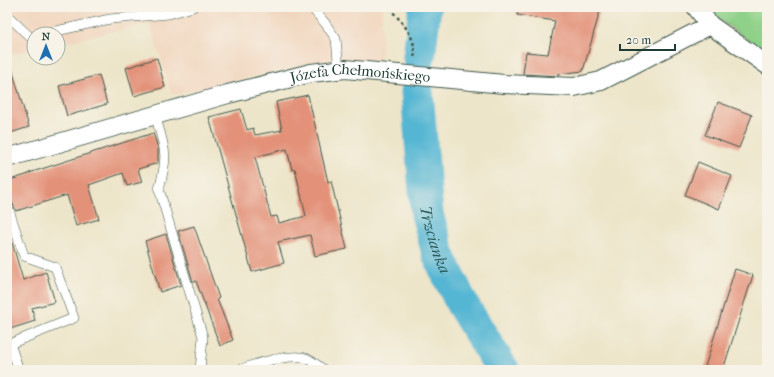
<svg xmlns="http://www.w3.org/2000/svg" width="774" height="377" font-family="'IM FELL French Canon',serif">
<style>
.built{fill:#f1d5bd}
.green{fill:#90d189;stroke:#58875e}
.lines{fill:none;stroke-linecap:round;stroke-linejoin:round}
.river{stroke:#54b6d3;stroke-width:33}
.building{fill:#e39279;fill-rule:evenodd}
.service-casing{stroke:#3e564a;stroke-width:10}
.minor-casing{stroke:#3e564a;stroke-width:20}
.path{stroke:#3e564a;stroke-width:2.5;stroke-dasharray:3 3;stroke-linecap:butt}
.service{stroke:#fff;stroke-width:9}
.minor{stroke:#fff;stroke-width:18}
.labels{text-anchor:middle;dominant-baseline:central;stroke-width:3;stroke-linejoin:round;paint-order:stroke}
.street-label{font-size:15px;fill:#1f3d34;stroke:#f7f3e8}
.water-label{font-size:16px;font-style:italic;fill:#2c5b5c;stroke:#f7f3e8}
</style>
<rect width="100%" height="100%" fill="#f7f3e8"/>
<filter id="ink" filterUnits="userSpaceOnUse"><feTurbulence type="fractalNoise" baseFrequency=".025" numOctaves="2"/><feDisplacementMap in="SourceGraphic" scale="8" xChannelSelector="R" yChannelSelector="G"/><feConvolveMatrix kernelMatrix="1 2 1 2 8 2 1 2 1" color-interpolation-filters="sRGB"/></filter>
<filter id="wash" filterUnits="userSpaceOnUse"><feTurbulence type="fractalNoise" baseFrequency=".012" numOctaves="4" result="noise"/><feDisplacementMap in="SourceGraphic" scale="16" xChannelSelector="R" yChannelSelector="G"/><feGaussianBlur stdDeviation="0.9" result="paint"/><feColorMatrix in="noise" values="0 0 0 0 0 0 0 0 0 0 0 0 0 0 0 0 0 1.4 0 .05"/><feComposite in="paint" operator="in"/></filter>
<g filter="url(#wash)">
<rect width="100%" height="100%" fill="#ede5c9"/>
<!-- built -->
<path class="built" d="M7,7H382L381,62L323,61L172,95L150,23L58,44V34H34V49L7,55Z"/>
<!-- green -->
<path class="green" d="M709,7H767V53L720,20Z"/>
<g class="lines">
<!-- river -->
<g class="river">
<path d="M419,57L425,7"/>
<path id="s1" d="M417,92L427,214L439,256L462,304L503,370"/>
</g>
</g>
<g id="blocks">
<!-- building -->
<g class="building">
<path d="M518,7H601L583,71L558,74V76L523,74L526,52L548,54L555,21L517,15Z"/>
<path d="M157,58L165,87L134,96L126,68Z"/>
<path d="M11,66L29,127L7,134V67Z"/>
<path d="M99,75L107,104L67,116L59,86Z"/>
<path d="M308,95L328,182L331,181L347,249L315,256L310,235L278,242L284,263L252,272L209,117L241,109L247,130L253,128L255,135L282,130L276,102ZM287,149L292,170L295,169L306,216L279,223L277,216L271,217L255,157Z"/>
<path d="M718,102L752,115L739,148L705,135Z"/>
<path d="M153,133L158,148V163L138,169L142,182L127,186L123,173L89,185L99,219L76,226L67,195L16,211L11,200L7,198V181L29,174V173Z"/>
<path d="M698,162L732,176L719,209L685,195Z"/>
<path d="M194,226L219,298L217,299L233,340L220,346L196,281L193,282L178,231Z"/>
<path d="M166,234L181,285L160,292L145,241Z"/>
<path d="M11,239L23,280L46,272L55,302L32,308L35,321L7,330V240Z"/>
<path d="M735,269L753,275L723,370H704Z"/>
</g>
</g>
</g>
<g filter="url(#ink)">
<use href="#blocks" fill-opacity="0" stroke="#3e564a" stroke-width="1"/>
<g class="lines">
<defs>
<g id="service">
<path d="M311,7L325,23L336,39L339,70"/>
<path d="M7,15L30,37L34,36"/>
<path d="M43,34L110,19L169,14L193,7"/>
<path d="M155,115C165,149 169,154 159,189L203,337L200,370"/>
<path d="M7,204L24,256L55,267L74,318L7,345"/>
<path d="M10,344L19,370"/>
<path d="M239,370C253,364 291,353 306,358C312,361 319,366 324,370"/>
</g>
<g id="minor">
<path d="M696,7L710,25L767,65"/>
<path id="s2" d="M7,158L228,94L311,73L345,69L504,84L574,87L601,81L710,25"/>
</g>
</defs>
<!-- service casing -->
<use href="#service" class="service-casing"/>
<!-- minor casing -->
<use href="#minor" class="minor-casing"/>
<!-- path -->
<path class="path" d="M391,7L392,11C405,26 417,38 414,59"/>
<!-- service -->
<use href="#service" class="service"/>
<!-- minor -->
<use href="#minor" class="minor"/>
</g>
</g>
<g class="labels">
<!-- street labels -->
<g class="street-label">
<text stroke="none"><textPath href="#s2" startOffset="365">Józefa Chełmońskiego</textPath></text>
</g>
<!-- water labels -->
<g class="water-label">
<text stroke="none"><textPath href="#s1" startOffset="149">Trzcianka</textPath></text>
</g>
</g>
<!-- margin -->
<rect width="774" height="377" fill="none" stroke="#f7f3e8" stroke-width="24"/>
<!-- north arrow -->
<g transform="translate(46 46)"><circle r="19" fill="#f7f3e8" stroke="#a1aaa0"/>
<path d="M0-3L7 15L0 10L-7 15Z" fill="#1f6fb2"/>
<text y="-6" font-size="11" font-weight="bold" text-anchor="middle" fill="#1f3d34">N</text>
</g>
<!-- scale -->
<path d="M620 44v6h55v-6" fill="none" stroke="#1f3d34" stroke-width="2"/>
<text x="626" y="44" font-size="12" fill="#1f3d34" stroke="#f7f3e8" stroke-width="3" paint-order="stroke">20 m</text>
</svg>
